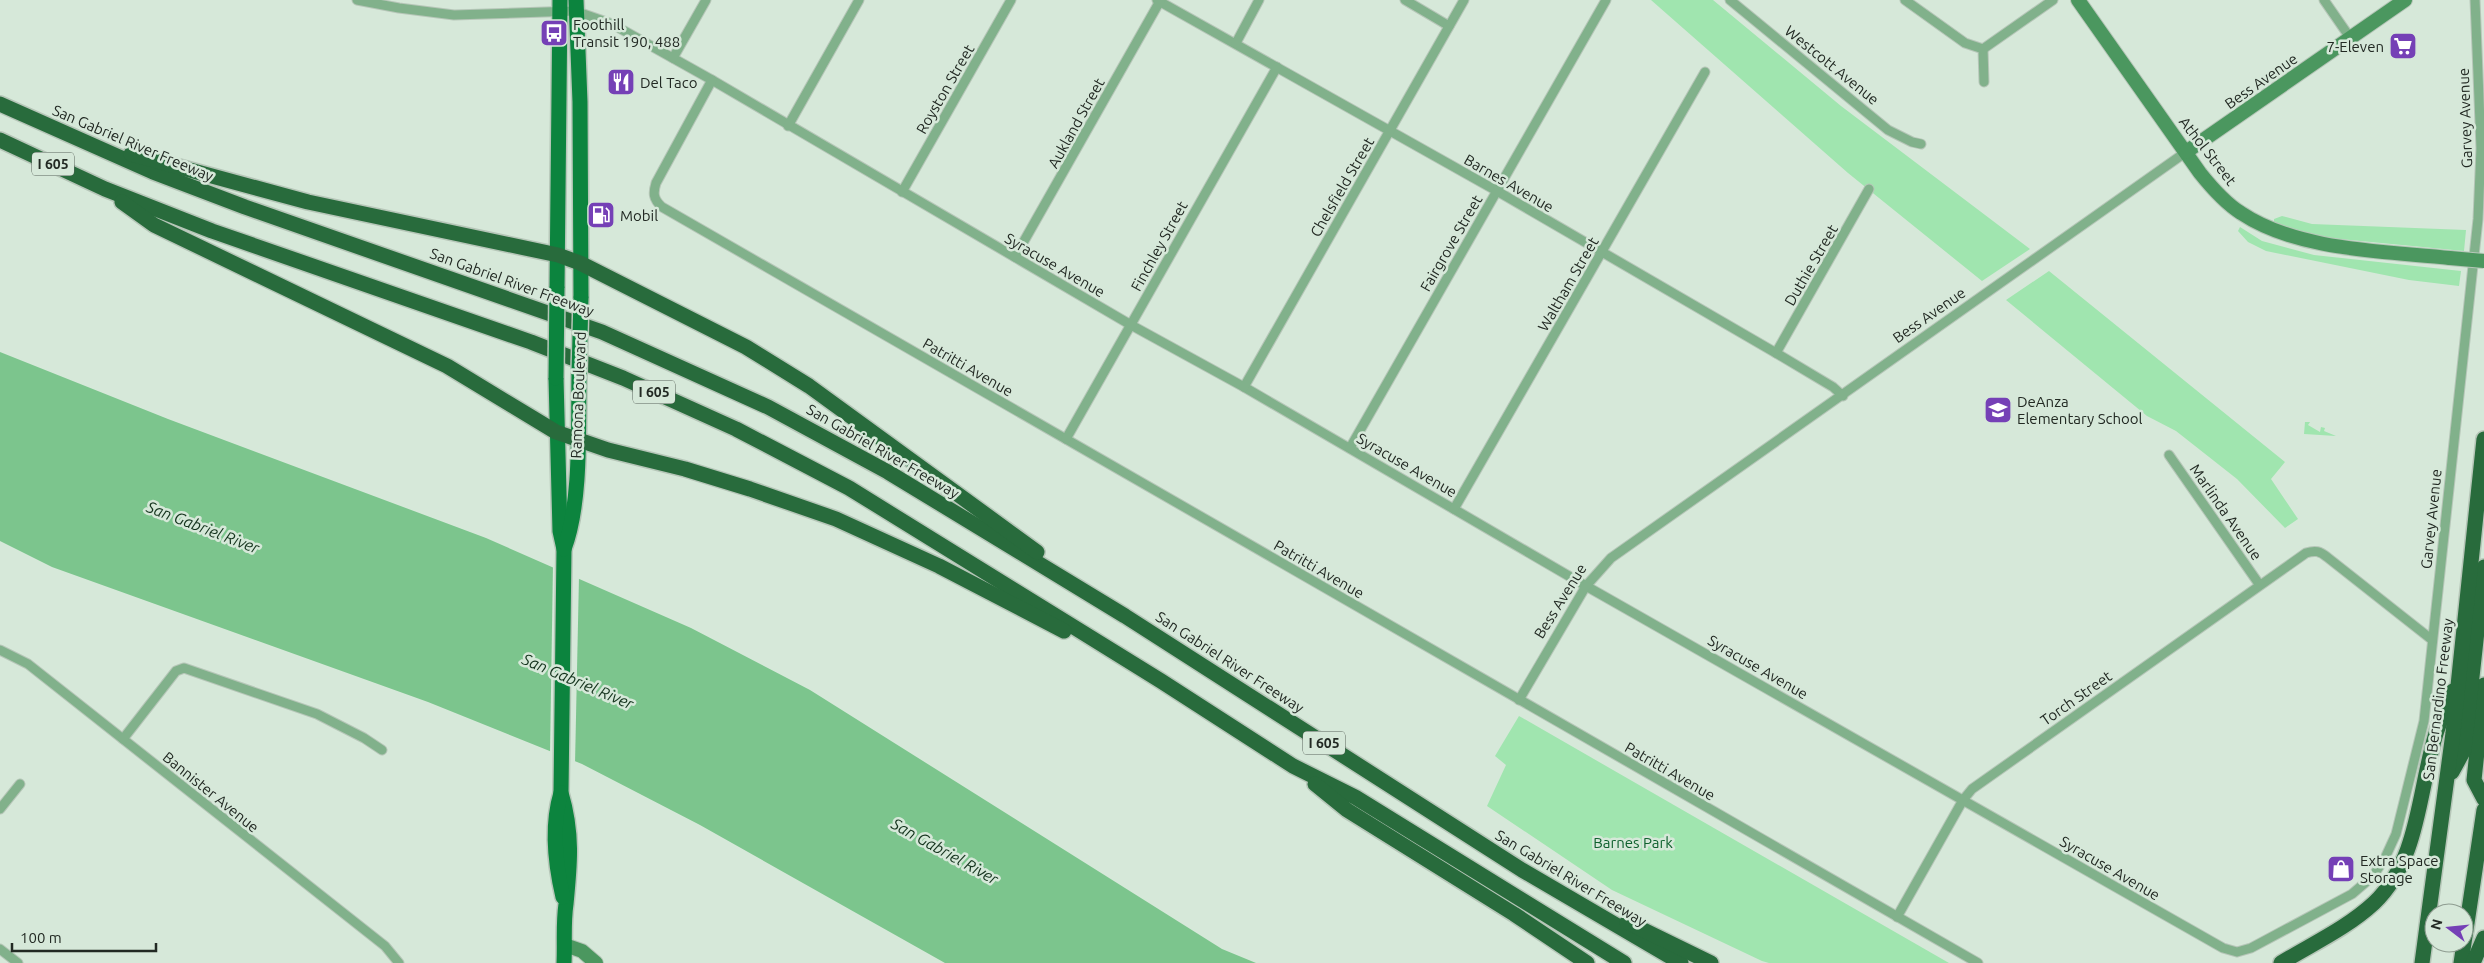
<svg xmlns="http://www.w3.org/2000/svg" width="2484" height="963" font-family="Ubuntu,sans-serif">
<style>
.green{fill:#a0e5af}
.water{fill:#7cc58d}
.pier{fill:#d6e8d9}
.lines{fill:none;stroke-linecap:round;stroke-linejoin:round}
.street-casing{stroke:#b6c6b8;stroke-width:11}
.secondary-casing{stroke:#b6c6b8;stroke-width:16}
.primary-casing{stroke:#b6c6b8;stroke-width:18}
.highway-casing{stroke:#b6c6b8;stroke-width:18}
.street{stroke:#81b18b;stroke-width:9}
.secondary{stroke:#4b975f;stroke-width:14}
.primary{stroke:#0c843e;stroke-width:15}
.highway{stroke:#286b3c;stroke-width:15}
.secondary-bridge-casing{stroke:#b6c6b8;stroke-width:16;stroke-linecap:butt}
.primary-bridge-casing{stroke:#b6c6b8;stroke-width:18;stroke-linecap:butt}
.secondary-bridge{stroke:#4b975f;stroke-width:14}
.primary-bridge{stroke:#0c843e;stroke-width:15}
.labels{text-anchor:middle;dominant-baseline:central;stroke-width:5;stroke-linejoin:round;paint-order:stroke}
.shield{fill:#d6e8d9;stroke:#58625a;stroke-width:1}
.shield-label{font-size:14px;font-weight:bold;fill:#222923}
.poi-label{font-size:15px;fill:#222923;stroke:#d6e8d9;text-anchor:start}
.street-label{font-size:15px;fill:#222923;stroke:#d6e8d9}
.park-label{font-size:15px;fill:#0f612e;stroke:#d6e8d9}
.water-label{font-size:16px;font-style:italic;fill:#14331d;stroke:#d6e8d9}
</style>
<rect width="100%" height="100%" fill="#d6e8d9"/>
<!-- green -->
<g class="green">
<path d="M1651,0H1713L1841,106L2030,249L1982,281L1848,173Z"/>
<path d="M2282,216L2312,224L2466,230L2464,251L2309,236L2274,224V219Z"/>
<path d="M2240,227L2262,241L2314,255L2461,271L2459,286L2409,280L2266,251L2248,242L2238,231Z"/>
<path d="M2049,271L2285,462L2271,479L2298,519L2285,528L2237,479L2176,431L2147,416L2006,300Z"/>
<path d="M2305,422H2310L2308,425L2320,432L2321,427L2325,428L2324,431L2336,436L2304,434Z"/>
<path d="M1519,716L1949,963H1769L1762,961L1612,890L1487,806L1506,765L1495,756Z"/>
</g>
<!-- water -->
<path class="water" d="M0,352L168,419L486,538L691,628L810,690L1222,949L1256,963H945L700,825L582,764L428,702L52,567L0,541Z"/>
<!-- pier -->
<path class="pier" d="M553,564L579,576L575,764L550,753Z"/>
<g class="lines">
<defs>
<g id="street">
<path d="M357,0L399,8L454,15L575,11L612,24L712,80L1131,325L1244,387L1586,586L2223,948L2237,952L2251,948L2352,894L2373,876L2385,858L2396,834L2424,721L2478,219L2481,148L2475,0"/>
<path d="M1157,0L1497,191L1776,353L1833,387L1843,396"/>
<path d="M1405,0L1449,26"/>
<path d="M1730,0L1888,130L1912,142L1921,144"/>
<path d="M1905,0L1965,43L1983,49L1984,82"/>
<path d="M2324,0L2351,39"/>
<path d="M1236,43L1259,0"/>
<path d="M1983,49L2053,0"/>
<path d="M673,58L706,0"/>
<path d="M712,80L656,183C653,193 653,199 662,207L1978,963"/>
<path d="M788,126L859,0"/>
<path d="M902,192L1011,0"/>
<path d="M1015,257L1160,1"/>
<path d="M1776,353L1869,189"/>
<path d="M1244,387L1464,0"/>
<path d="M1066,439L1277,67"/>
<path d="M1350,448L1606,0"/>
<path d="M2169,455L2259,584"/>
<path d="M1454,509L1705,72"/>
<path d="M0,650L28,664L385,946L399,963"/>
<path d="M1519,700L1586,586L1611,558L2186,152"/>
<path d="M123,739L176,671L184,668L317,714L364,738L382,750"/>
<path d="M0,809L20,784"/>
<path d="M1897,917L1963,800L1972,789L2306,553C2315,550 2320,551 2327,557L2431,639"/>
<path d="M0,949L18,963"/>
</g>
<g id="secondary">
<path d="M2078,0L2200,173C2212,188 2225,203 2241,213C2298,251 2384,251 2450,258"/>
<path d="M2186,152L2405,0"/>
<path d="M565,945L582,951L596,963"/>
</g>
<g id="primary">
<path d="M576,0L580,102L581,298"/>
<path d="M557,288L560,0"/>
<path d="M556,378L560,531L564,549L561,793C573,833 570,864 566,904C563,924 565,944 564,963"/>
<path d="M564,549C582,502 578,425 579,373"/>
<path d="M561,793C551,826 555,863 563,897"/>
</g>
<g id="highway">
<path d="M0,104L153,172L245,207L602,332L768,407L888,472L1125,616L1522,870L1681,963"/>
<path d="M0,140L105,189L212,231L531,342L623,378L736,429L849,488L1161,681L1293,766L1355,797L1624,963"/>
<path d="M131,154L308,202L558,255L580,263L746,347L809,386L1037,552"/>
<path d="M122,202L154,225L447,366L556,432L608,450L685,469L750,489L836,519L939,566L1064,631"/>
<path d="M2484,685L2474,780L2484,799"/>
<path d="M2452,772L2464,750L2484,567"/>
<path d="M1315,784L1347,810L1514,914L1587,963"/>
<path d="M1627,922L1711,963"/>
<path d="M2281,963C2312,944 2347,928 2374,903C2419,860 2418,794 2435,737C2439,722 2447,706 2453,691"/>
<path d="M2422,963L2453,733L2484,439"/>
<path d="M2461,963L2484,810"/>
<path d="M2473,963L2484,938"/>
</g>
</defs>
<!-- street casing -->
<use href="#street" class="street-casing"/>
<!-- secondary casing -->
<use href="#secondary" class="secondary-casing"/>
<!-- primary casing -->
<use href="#primary" class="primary-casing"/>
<!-- highway casing -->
<use href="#highway" class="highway-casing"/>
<!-- street -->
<use href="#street" class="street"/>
<!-- secondary -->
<use href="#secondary" class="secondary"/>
<!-- primary -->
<use href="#primary" class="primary"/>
<!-- highway -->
<use href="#highway" class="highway"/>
<defs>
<path id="secondary-bridge" d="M2450,258L2484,261"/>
<g id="primary-bridge">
<path d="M579,373L581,298"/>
<path d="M556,378L557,288"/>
</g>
</defs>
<!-- secondary-bridge casing -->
<use href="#secondary-bridge" class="secondary-bridge-casing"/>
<!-- primary-bridge casing -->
<use href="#primary-bridge" class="primary-bridge-casing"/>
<!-- secondary-bridge -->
<use href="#secondary-bridge" class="secondary-bridge"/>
<!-- primary-bridge -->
<use href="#primary-bridge" class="primary-bridge"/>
</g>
<!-- icons -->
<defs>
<symbol id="bus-square" viewBox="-11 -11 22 22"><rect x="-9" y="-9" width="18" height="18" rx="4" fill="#7540b6" stroke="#d6e8d9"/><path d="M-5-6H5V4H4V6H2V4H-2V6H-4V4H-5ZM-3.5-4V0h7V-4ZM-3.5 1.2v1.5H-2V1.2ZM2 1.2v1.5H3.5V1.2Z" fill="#fff"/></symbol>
<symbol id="supermarket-square" viewBox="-11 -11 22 22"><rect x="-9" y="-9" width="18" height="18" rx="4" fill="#7540b6" stroke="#d6e8d9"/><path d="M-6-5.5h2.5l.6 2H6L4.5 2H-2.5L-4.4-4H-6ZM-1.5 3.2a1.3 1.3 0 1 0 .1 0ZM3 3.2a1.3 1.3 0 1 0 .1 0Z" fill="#fff"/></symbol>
<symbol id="restaurant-square" viewBox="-11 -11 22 22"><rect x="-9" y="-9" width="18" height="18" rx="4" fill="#7540b6" stroke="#d6e8d9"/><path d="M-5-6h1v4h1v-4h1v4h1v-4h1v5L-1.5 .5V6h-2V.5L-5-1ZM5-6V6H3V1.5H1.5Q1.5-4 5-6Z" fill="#fff"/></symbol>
<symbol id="fuel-square" viewBox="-11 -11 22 22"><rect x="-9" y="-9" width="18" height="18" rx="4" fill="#7540b6" stroke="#d6e8d9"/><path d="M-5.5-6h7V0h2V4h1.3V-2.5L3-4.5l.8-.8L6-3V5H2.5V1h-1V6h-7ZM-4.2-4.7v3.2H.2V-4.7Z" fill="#fff"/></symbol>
<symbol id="school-square" viewBox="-11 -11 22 22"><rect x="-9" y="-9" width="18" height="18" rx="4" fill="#7540b6" stroke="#d6e8d9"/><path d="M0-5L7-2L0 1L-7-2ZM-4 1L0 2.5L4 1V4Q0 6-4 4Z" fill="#fff"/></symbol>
<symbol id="shop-square" viewBox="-11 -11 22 22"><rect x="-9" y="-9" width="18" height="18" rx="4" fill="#7540b6" stroke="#d6e8d9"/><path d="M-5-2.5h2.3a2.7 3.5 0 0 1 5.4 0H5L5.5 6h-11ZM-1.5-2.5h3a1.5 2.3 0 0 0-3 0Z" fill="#fff"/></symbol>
</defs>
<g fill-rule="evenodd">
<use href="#bus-square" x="538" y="17" width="32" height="32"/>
<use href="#supermarket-square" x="2387" y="30" width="32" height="32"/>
<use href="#restaurant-square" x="605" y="66" width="32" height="32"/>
<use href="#fuel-square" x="585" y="199" width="32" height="32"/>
<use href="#school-square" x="1982" y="394" width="32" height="32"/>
<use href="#shop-square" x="2325" y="853" width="32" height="32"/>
</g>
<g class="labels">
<!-- shield labels -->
<g class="shield">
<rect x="32" y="152.5" width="42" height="23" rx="4"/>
<rect x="633" y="380.5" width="42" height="23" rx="4"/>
<rect x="1303" y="731.5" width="42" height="23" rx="4"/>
</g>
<g class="shield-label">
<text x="53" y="164">I 605</text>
<text x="654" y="392">I 605</text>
<text x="1324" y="743">I 605</text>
</g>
<!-- poi labels -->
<g class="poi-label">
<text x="573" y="24">Foothill<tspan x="573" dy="17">Transit 190, 488</tspan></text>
<text x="2384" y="46" text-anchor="end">7-Eleven</text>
<text x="640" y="82">Del Taco</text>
<text x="620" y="215">Mobil</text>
<text x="2017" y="401">DeAnza<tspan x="2017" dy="17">Elementary School</tspan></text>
<text x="2360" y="860">Extra Space<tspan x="2360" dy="17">Storage</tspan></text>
</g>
<!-- street labels -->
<g class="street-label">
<text transform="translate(1832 65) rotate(39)">Westcott Avenue</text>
<text transform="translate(2261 81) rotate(-35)">Bess Avenue</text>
<text transform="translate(945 89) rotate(-60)">Royston Street</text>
<text transform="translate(2465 118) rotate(-92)">Garvey Avenue</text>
<text transform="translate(1076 123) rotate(-61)">Aukland Street</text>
<text transform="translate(133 143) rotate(23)">San Gabriel River Freeway</text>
<text transform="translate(2208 151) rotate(52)">Athol Street</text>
<text transform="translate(1509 183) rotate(30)">Barnes Avenue</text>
<text transform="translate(1342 187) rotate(-60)">Chelsfield Street</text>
<text transform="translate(1451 243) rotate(-60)">Fairgrove Street</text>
<text transform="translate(1159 246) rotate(-61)">Finchley Street</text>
<text transform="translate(1055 265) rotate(30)">Syracuse Avenue</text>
<text transform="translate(1811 265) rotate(-60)">Duthie Street</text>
<text transform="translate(512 282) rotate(20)">San Gabriel River Freeway</text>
<text transform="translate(1568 284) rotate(-60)">Waltham Street</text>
<text transform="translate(1929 315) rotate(-35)">Bess Avenue</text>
<text transform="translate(968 367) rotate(30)">Patritti Avenue</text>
<text transform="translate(578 395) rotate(-88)">Ramona Boulevard</text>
<text transform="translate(883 451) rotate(30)">San Gabriel River Freeway</text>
<text transform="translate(1407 465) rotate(30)">Syracuse Avenue</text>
<text transform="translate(2226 512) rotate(55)">Marlinda Avenue</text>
<text transform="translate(2431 519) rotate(-84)">Garvey Avenue</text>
<text transform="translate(1319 569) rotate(30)">Patritti Avenue</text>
<text transform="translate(1560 601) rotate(-58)">Bess Avenue</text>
<text transform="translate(1230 662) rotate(33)">San Gabriel River Freeway</text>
<text transform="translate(1758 667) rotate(30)">Syracuse Avenue</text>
<text transform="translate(2076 698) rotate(-35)">Torch Street</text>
<text transform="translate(2438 699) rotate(-83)">San Bernardino Freeway</text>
<text transform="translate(1670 771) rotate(30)">Patritti Avenue</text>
<text transform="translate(211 792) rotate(39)">Bannister Avenue</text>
<text transform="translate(2110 868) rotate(30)">Syracuse Avenue</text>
<text transform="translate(1571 878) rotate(31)">San Gabriel River Freeway</text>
</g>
<!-- park labels -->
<g class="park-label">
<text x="1633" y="842">Barnes Park</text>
</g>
<!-- water labels -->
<g class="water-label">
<text transform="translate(203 527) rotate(21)">San Gabriel River</text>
<text transform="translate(578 681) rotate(23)">San Gabriel River</text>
<text transform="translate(945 851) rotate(29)">San Gabriel River</text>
</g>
</g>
<!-- north arrow -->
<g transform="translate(2449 928) rotate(286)"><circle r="24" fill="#d6e8d9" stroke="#8e9c90"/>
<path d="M0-4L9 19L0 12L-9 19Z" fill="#7540b6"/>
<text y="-8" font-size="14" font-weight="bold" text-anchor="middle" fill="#222923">N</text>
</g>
<!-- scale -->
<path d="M12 943v8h144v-8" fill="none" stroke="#222923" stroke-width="2.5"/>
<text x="20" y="943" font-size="15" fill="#222923" stroke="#d6e8d9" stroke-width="4" paint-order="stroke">100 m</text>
</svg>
